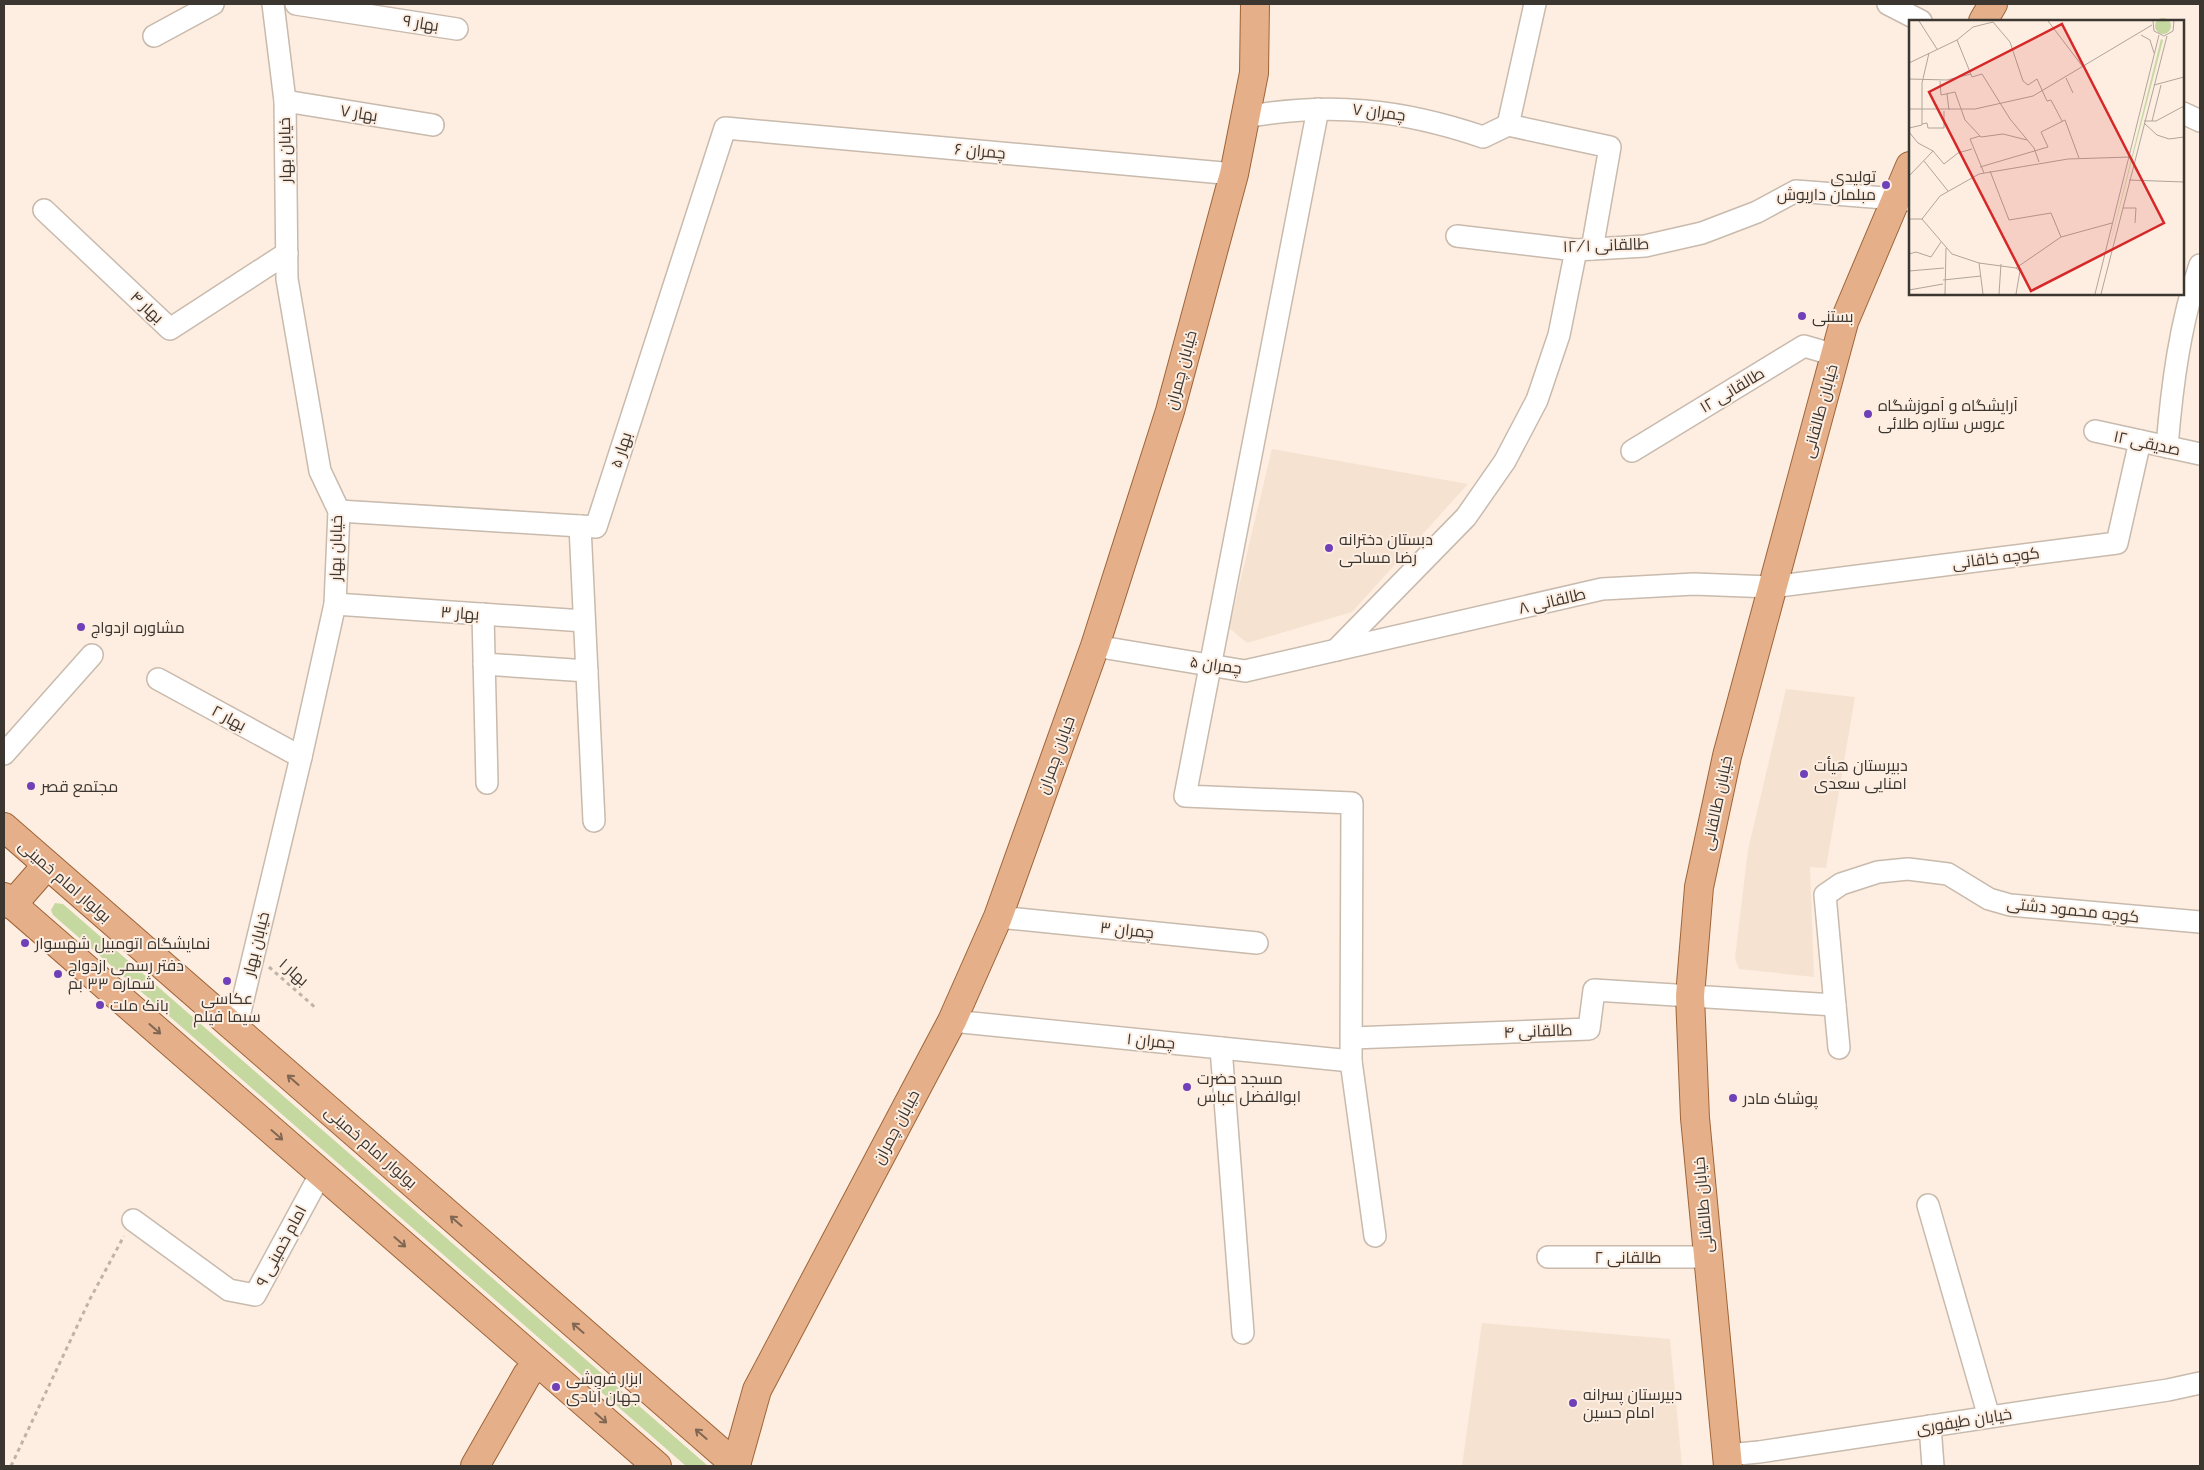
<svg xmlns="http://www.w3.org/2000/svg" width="2204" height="1470" font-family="Raleway,Cairo,sans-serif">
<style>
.built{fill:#f6e2d0}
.green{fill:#c5d8a0}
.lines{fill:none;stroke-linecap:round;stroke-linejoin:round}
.minor-casing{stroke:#c8baad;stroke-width:24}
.major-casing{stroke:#9f6438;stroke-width:30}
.path{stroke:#bfb3a8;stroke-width:3;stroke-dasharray:4 4;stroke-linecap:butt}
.minor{stroke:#fff;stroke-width:21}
.major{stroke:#e5b089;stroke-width:28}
.oneway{stroke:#806754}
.poi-dot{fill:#7040b8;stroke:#fdeee1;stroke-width:2}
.labels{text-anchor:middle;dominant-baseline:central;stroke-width:4;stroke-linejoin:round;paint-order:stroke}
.street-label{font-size:16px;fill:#3c3631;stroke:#fdeee1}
.poi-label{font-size:16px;fill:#3c3631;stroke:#fdeee1;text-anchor:start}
.inset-road{fill:none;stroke:#b0a49b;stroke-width:1}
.view{fill:#d62828;fill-opacity:0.15;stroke:#d62828;stroke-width:2.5}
.inset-edge{fill:none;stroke:#3c3631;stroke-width:2.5}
</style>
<rect width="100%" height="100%" fill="#fdeee1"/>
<!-- built -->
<g class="built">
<path d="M1272,449L1468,484L1352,612L1247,643L1229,628Z"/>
<path d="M1786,689L1855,697L1826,868L1810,867L1814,977L1739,969L1735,958L1748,850Z"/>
<path d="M1482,1323L1670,1339L1682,1466H1462Z"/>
</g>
<!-- green -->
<path class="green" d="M55,903L63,904L708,1466H686L53,915L51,910Z"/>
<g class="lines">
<defs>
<g id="minor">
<path d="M296,4L457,29"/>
<path d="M1888,4L1921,21"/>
<path d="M154,36L213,4"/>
<path d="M285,101L433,125"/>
<path d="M1318,109L1185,796L1352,803L1351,1061L1375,1236"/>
<path d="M2183,113L2200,121"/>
<path d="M1245,117C1330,102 1401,109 1483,137L1508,125"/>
<path d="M1508,125L1610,147L1592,249"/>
<path d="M1508,125L1535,4"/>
<path d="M44,210L170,329L287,253"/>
<path d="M1457,236L1576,250L1645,246L1702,233L1757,212L1796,191L1910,200"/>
<path d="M2095,431L2200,454"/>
<path d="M2167,447C2172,385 2180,323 2200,265"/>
<path d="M1632,451L1804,346L1835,355"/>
<path d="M339,511L596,527L725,128L1234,174"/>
<path d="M580,526L594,821"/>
<path d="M335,604L584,621"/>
<path d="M483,614L487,783"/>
<path d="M1095,646L1245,671L1602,589L1694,584L1771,587L2117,543L2140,441"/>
<path d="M1336,650L1466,517L1505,461L1537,400L1559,335L1576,250"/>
<path d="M484,664L587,671"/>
<path d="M158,679L301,757"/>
<path d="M4,754L92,655"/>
<path d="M998,917L1257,943"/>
<path d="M1835,1005L1839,1048"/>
<path d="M952,1021L1351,1061"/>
<path d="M234,1027L240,1012L301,757L335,604L339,511L320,471L287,279L285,101L273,4"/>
<path d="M1352,1038L1589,1029L1594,990L1835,1005L1825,895L1841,884L1878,872L1908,869L1948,874L1989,899L2010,905L2200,922"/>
<path d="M1221,1048L1243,1333"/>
<path d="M1928,1205L1989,1417"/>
<path d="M133,1220L229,1290L255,1295L321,1173"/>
<path d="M1548,1257H1708"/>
<path d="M1930,1426L1933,1466"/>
<path d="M1727,1455L1759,1452L2168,1390L2200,1383"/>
</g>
<g id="major">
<path d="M1983,21L1993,4"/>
<path d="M4,827L737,1466"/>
<path d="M4,897L657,1466"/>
<path d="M12,905L47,865"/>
<path d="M736,1465L757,1390L952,1021L998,917L1095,646L1170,411L1234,174L1254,73L1255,4"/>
<path d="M475,1466L527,1375L538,1363"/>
<path d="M1728,1466L1695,1118L1690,996L1699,887L1727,756L1844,322L1910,166"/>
</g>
</defs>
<!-- minor casing -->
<use href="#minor" class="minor-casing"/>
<!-- major casing -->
<use href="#major" class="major-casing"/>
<!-- path -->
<g class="path">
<path d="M269,967L317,1009"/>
<path d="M11,1466L90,1299L124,1236"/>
</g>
<!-- minor -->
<use href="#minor" class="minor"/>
<!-- major -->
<use href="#major" class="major"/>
</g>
<!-- one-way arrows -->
<defs><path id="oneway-shaft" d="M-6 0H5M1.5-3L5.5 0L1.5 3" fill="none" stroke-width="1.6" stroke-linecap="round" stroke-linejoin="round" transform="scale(1.25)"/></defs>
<g class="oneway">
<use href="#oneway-shaft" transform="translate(155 1029) rotate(41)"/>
<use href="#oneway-shaft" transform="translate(293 1080) rotate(-139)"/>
<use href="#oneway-shaft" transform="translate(277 1135) rotate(41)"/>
<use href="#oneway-shaft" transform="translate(456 1221) rotate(-139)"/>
<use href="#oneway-shaft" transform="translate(400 1242) rotate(41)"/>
<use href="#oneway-shaft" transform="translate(578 1328) rotate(-139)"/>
<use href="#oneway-shaft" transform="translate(601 1418) rotate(41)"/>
<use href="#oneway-shaft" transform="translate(701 1434) rotate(-139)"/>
</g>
<!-- markers -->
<g class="poi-dot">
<circle cx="1886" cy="185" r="5"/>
<circle cx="1802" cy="316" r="5"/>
<circle cx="1868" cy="414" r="5"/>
<circle cx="1329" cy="548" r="5"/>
<circle cx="81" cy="627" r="5"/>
<circle cx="1804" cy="774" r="5"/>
<circle cx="31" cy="786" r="5"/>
<circle cx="25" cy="943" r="5"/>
<circle cx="58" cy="974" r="5"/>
<circle cx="227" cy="981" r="5"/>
<circle cx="100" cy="1005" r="5"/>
<circle cx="1187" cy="1087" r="5"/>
<circle cx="1733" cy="1098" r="5"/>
<circle cx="556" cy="1387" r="5"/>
<circle cx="1573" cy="1403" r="5"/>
</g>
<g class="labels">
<!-- street labels -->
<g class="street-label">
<text transform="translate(421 23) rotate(9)">بهار ۹</text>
<text transform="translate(1379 112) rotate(7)">چمران ۷</text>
<text transform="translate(359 113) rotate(9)">بهار ۷</text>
<text transform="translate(285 150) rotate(-91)">خیابان بهار</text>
<text transform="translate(980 151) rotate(5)">چمران ۶</text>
<text transform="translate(1606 245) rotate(-2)">طالقانی ۱۲/۱</text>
<text transform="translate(147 307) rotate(43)">بهار ۴</text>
<text transform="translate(1181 370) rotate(-75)">خیابان چمران</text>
<text transform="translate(1732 390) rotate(-31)">طالقانی ۱۲</text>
<text transform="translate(1820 411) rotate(-75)">خیابان طالقانی</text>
<text transform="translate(2147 443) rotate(12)">صدیقی ۱۲</text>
<text transform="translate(621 450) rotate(-72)">بهار ۵</text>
<text transform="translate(336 548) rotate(-89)">خیابان بهار</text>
<text transform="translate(1996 558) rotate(-7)">کوچه خاقانی</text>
<text transform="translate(1552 601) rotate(-13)">طالقانی ۸</text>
<text transform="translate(460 613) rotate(4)">بهار ۳</text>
<text transform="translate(1216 665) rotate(8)">چمران ۵</text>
<text transform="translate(229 718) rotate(28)">بهار ۲</text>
<text transform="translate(1056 755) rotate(-70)">خیابان چمران</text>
<text transform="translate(1717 803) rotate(-78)">خیابان طالقانی</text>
<text transform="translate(65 881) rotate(41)">بولوار امام خمینی</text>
<text transform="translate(2073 910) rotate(6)">کوچه محمود دشتی</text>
<text transform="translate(1127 930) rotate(6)">چمران ۳</text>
<text transform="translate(256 944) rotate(-76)">خیابان بهار</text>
<text transform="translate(294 972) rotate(41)">بهار ۱</text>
<text transform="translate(1538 1031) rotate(-2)">طالقانی ۴</text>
<text transform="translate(1151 1041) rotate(6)">چمران ۱</text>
<text transform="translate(896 1127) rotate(-62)">خیابان چمران</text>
<text transform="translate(371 1147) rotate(41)">بولوار امام خمینی</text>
<text transform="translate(1703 1205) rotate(-95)">خیابان طالقانی</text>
<text transform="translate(281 1246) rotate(-62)">امام خمینی ۹</text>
<text x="1628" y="1257">طالقانی ۲</text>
<text transform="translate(1964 1421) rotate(-9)">خیابان طیفوری</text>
</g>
<!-- poi labels -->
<g class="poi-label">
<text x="1876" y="176" text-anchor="end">تولیدی<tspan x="1876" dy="18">مبلمان داریوش</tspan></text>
<text x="1812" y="316">بستنی</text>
<text x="1878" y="405">آرایشگاه و آموزشگاه<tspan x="1878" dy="18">عروس ستاره طلائی</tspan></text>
<text x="1339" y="539">دبستان دخترانه<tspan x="1339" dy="18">رضا مساحی</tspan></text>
<text x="91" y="627">مشاوره ازدواج</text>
<text x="1814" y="765">دبیرستان هیأت<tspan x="1814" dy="18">امنایی سعدی</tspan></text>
<text x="41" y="786">مجتمع قصر</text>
<text x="35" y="943">نمایشگاه اتومبیل شهسوار</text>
<text x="68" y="965">دفتر رسمی ازدواج<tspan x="68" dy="18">شماره ۳۳ بم</tspan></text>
<text x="227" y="998" text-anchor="middle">عکاسی<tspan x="227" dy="18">سیما فیلم</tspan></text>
<text x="110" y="1005">بانک ملت</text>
<text x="1197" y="1078">مسجد حضرت<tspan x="1197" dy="18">ابوالفضل عباس</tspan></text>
<text x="1743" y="1098">پوشاک مادر</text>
<text x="566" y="1378">ابزار فروشی<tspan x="566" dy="18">جهان آبادی</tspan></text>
<text x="1583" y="1394">دبیرستان پسرانه<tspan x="1583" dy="18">امام حسین</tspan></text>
</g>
</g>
<!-- overview -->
<g transform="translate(1909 20)">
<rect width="275" height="275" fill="#fdeee1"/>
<path d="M246 6a8 8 0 1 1 16 0a8 8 0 1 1-16 0ZM252,19L254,20L201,225V224Z" fill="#c5d8a0"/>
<path class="inset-road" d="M10,1L28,29M139,1L174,47M244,1L245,11L255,16L264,11L265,1M84,2L101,22L114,61L119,65L128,59L138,81L142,80L153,101M232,15L241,20L245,33M48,20L63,57L73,54L101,99L125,128L130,142M0,43L48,20L64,7L84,2M157,58L164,73M0,59L38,60L62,54M31,61L32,75L46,72L56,100L72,117L94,114L118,120M245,65L275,57M38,74L40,90M0,89H66L124,76L243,5M235,101H247L275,86M243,101L252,65M235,103L248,115L260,119L275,117M13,104L18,103L19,108H35V91M0,108L13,105V63L20,33M0,112L9,123L24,131L35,144L49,133L63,129M71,116L61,119L75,153M15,141L39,171M71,147L139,127L132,112L156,100L170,138M81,151L100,200L142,193L152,217M0,156L24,131M220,160L275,162M214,188H227L226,203M0,199H13L31,176L70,154L159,139L221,137M13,199L43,234L70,243L107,248L152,217L203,203M0,234L7,232L22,237L32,222M70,243L74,274M107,248L111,251L107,274M0,251L35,248M34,260L72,256M0,270L34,264M36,274L37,228M90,274L92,244M186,274L250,15M192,274L258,16"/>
<path class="view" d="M153,4L255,203L122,271L20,72Z"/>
<rect width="275" height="275" class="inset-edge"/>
</g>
<!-- border -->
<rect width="2204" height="1470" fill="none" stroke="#3c3631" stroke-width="10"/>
</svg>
